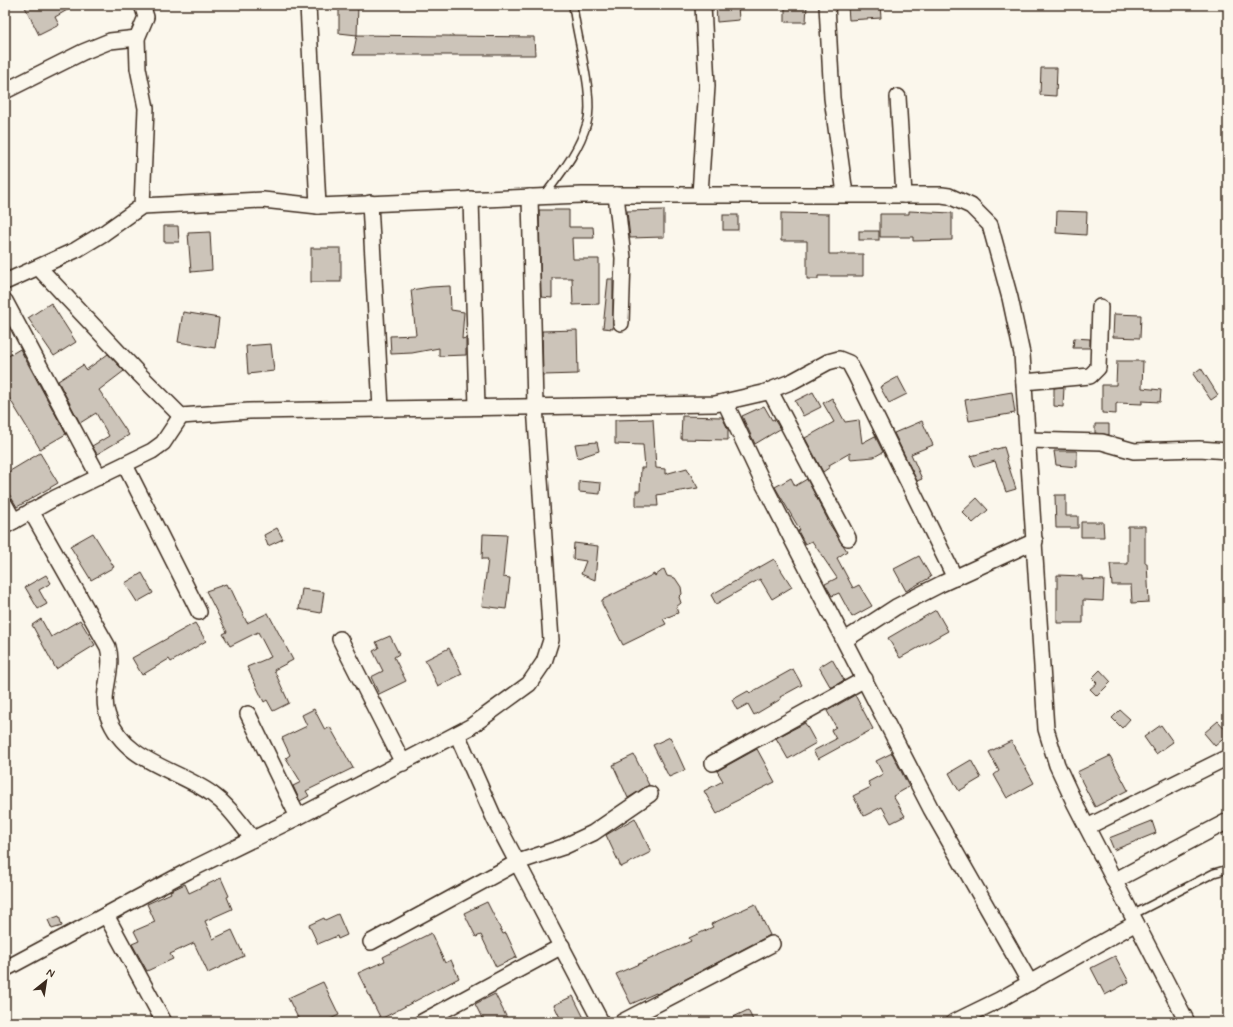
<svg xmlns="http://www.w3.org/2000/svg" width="1233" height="1027" font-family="Mynerve,sans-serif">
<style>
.building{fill:#ccc4b9;stroke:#3b2a1e}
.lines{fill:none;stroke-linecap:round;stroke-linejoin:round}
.lane-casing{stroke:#3b2a1e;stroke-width:10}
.street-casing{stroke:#3b2a1e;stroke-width:18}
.lane{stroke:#fbf7ec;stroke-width:7}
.street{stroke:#fbf7ec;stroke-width:15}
</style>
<rect width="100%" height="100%" fill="#fbf7ec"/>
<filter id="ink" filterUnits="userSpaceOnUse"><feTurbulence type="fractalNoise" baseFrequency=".025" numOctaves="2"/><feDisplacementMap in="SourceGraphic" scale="8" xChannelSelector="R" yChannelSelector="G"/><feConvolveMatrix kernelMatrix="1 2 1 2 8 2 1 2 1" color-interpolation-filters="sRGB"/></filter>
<g filter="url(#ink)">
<!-- building -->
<g class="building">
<path d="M24,5H76L55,17L59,25L39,35Z"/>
<path d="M339,5H358L357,35L339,33Z"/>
<path d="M716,5H738L739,20L717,22Z"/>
<path d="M785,5H807L806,22H785Z"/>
<path d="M880,5L881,18L849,20L848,6Z"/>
<path d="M357,35L534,37L535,55H353Z"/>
<path d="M1041,68H1057L1056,96L1040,95Z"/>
<path d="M539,210H569V227H593L594,238H572L573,259H599V304L573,305L572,278H552V298L541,297Z"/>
<path d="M664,210V237L630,238L627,211Z"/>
<path d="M909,211L952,213V240L913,241V237H880V214H909Z"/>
<path d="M1057,211L1087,212L1086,235L1056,233Z"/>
<path d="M781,213L829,214V254H863V276H818V279H807V241H781Z"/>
<rect x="723" y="215" width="15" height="15"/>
<path d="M164,226H178L179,242H164Z"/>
<rect x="859" y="231" width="20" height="9"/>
<path d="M210,232L212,270L191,272L188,233Z"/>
<rect x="311" y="248" width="30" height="34"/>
<path d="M608,279H613V329L603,328Z"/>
<path d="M450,286L451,310L464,312L462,339L466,338V355L439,356V348L412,353L391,354L390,336L416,335L411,290L430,287Z"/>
<path d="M51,303L76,342L54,356L28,318Z"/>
<path d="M183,312L219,318L215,348L178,342Z"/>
<path d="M1114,314L1141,315L1140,338L1113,337Z"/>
<path d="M577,330L578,374L543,375L542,331Z"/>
<path d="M1074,338L1090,339V348H1073Z"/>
<path d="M271,344L274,371L248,374L246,346Z"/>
<path d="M20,349L66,434L40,449L5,391V358Z"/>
<path d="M108,354L124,371L99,390L129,435L97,454L92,446L109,436L96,413L80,423L58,381L83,365L86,370Z"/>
<path d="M1117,361H1143L1142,388L1161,390L1160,402L1142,401V404L1118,403L1116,404V414L1102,413V385H1116Z"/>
<path d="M1201,368L1218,395L1211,400L1193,374Z"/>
<path d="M898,377L907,394L889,403L880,387Z"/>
<path d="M1064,387L1063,407L1054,406V388Z"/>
<path d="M813,392L821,407L803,416L795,401Z"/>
<path d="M1012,392L1015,413L969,421L965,400Z"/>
<path d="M832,398L845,422L859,420L862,443L875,436L883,452L874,457L850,459V453L829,465L830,467L823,472L805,438L834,422L823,403Z"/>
<path d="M764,406L772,420L774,419L780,429L755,444L742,416Z"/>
<path d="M682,416L722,417L728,429V440L681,439Z"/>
<path d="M653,419L656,468L665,469V474L687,468L698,488L657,495L658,506H636V491H640L641,468H645L643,445L615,444V420Z"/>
<path d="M922,421L933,445L911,454L922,479L917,481L894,433Z"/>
<path d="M1095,424H1109V435L1095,433Z"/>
<path d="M597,442L599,451L578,458L575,444Z"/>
<path d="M1004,447L1007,457L1006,458L1016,489L1006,492L995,461L975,467L971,456Z"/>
<path d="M1054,451H1077V467L1056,465Z"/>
<path d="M40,453L58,483L17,507L5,487V474Z"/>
<path d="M791,478L795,486L807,479L828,520H827L847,551L837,558L853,588L859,585L872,606L852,617L839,593L832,596L825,584L837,578L812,541L805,544L798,531L800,530L775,487Z"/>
<path d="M579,481L601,483L600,494L579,492Z"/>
<path d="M1055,495H1066V516H1078V528H1056Z"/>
<path d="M977,498L988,510L973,523L962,512Z"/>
<path d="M1081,522H1103L1104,537H1081Z"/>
<path d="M1128,526H1145V563H1147L1149,602L1132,603L1131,585H1112L1110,564H1128Z"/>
<path d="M277,528L283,539L268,546L264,535Z"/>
<path d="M93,533L114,567L91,580L70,546Z"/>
<path d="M483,534L507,535L503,577L510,578L506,609L482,606L488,559H482Z"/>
<path d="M574,543L598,546L595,580L581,574L586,561L573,559Z"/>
<path d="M919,556L931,577L906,591L894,569Z"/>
<path d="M774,559L792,587L772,599L760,579L716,604L711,595Z"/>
<path d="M664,569L667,576L675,578L681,587L682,594L679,597L681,603L676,607L678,613L663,619L666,624L623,645L602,604V600L654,574L655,576Z"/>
<path d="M142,573L153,593L137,602L125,583Z"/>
<path d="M46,575L51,583L39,590L47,604L38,609L25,587Z"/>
<path d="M1057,575L1082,576V579L1104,580L1103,601L1083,600V623H1057Z"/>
<path d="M226,584L228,588L230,587L247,623L268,613L293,660L274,670L289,703L273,711L267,700L264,702L247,667L271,657L258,632L230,646L223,634L227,632L206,591Z"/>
<path d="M302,589L324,592L321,613L299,609Z"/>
<path d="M936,610L948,631L900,658L888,638Z"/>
<path d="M41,619L51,637L80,620L95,645L56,669L32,625Z"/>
<path d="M195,623L206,641L171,662L169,659L142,675L132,658Z"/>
<path d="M390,636L399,654L394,657L406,681L379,694L371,677L383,671L373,651L379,648L376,642Z"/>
<path d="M449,648L462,674L438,686L425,660Z"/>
<path d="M832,659L844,680L831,688L819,667Z"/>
<path d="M793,669L802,685L780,697L781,699L754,715L748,704L737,710L732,700L748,691L750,693Z"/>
<path d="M1100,670L1111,682L1097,696L1090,689L1097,683L1092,678Z"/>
<path d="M855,695L873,729L818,759L813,751L836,739L831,730L836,727L827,711Z"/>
<path d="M314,709L325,730L330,727L353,768L306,791L309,796L300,801L293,786L301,782L286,758L290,755L282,738L307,726L302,715Z"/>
<path d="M1120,710L1130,719L1122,728L1112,718Z"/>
<path d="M1218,721L1228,732V735L1215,746L1204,733Z"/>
<path d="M805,723L816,743L788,759L776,738Z"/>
<path d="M1161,725L1173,742L1156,754L1144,737Z"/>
<path d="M670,737L685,770L669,777L653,745Z"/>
<path d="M1011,741L1034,783L1007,798L994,775L999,771L989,752Z"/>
<path d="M757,749L775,782L730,804L731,805L717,814L704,791L723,781L717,771Z"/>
<path d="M892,753L909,787L893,796L905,816L891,823L882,807L864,816L853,796L871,787L868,782L883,774L876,761Z"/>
<path d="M634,755L649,785L628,798L613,765Z"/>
<path d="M1110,756L1128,790L1095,807L1077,772Z"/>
<path d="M971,760L981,778L959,791L949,773Z"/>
<path d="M635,818L651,852L621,867L606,835Z"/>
<path d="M1152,821L1156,833L1114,850L1109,838Z"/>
<path d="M221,878L229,896L227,897L232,909L205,921L213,939L232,930L244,956L208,973L194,943L170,954L173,959L147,971L132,944L139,941L134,931L155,922L147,904L171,893L170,891L185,884L189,893Z"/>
<path d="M487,902L503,934L506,933L517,957L496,967L481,935L476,937L464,913Z"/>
<path d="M755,904L770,935L657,994L656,993L631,1004L616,974L691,941L689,938L713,927L711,924Z"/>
<path d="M338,914L347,935L338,939L337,936L318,944L309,925L324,918L325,920Z"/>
<path d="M59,916L62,926L52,929L48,920Z"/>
<path d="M431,933L445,963L451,960L459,978L381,1019L358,973L385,961L383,957Z"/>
<path d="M1115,956L1129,982L1105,995L1091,968Z"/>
<path d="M323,982L339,1015L324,1022H300L288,998Z"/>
<path d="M495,994L509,1022H484L475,1004Z"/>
<path d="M573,996L586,1022H562L554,1005Z"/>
<path d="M748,1010L754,1022H723Z"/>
</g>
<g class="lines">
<defs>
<g id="lane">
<path d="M544,196C561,173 579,151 587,123C595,95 576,36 573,5"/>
<path d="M1132,915L1214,873L1228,869"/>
</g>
<g id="street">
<path d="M308,5L318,206"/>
<path d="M827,5L832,98L845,194"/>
<path d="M5,91L83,52L110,41L137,38"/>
<path d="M898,97L904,195"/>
<path d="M700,194L707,86L703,5"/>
<path d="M616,195L623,258L621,323"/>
<path d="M471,199L477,407"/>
<path d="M370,203L381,409"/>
<path d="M142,206L146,108L138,68L137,38L146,17L142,5"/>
<path d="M39,268L136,371L181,416L249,411L715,404L763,393L793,381L828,362L839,359L849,363L856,376L955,578"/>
<path d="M5,282L76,250L104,233L142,206L263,200L318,206L582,195H942L949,196L971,206L990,225L1010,298L1022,354L1046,729L1057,765L1075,804L1187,1022"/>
<path d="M5,301L99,477"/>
<path d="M1024,382L1090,376L1098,368L1100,307"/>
<path d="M770,391L848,538"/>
<path d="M725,402L764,485L931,809L1030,983"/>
<path d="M1028,440L1102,442L1134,451L1199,449L1228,451"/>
<path d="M125,465L199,612"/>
<path d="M5,505L14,521"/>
<path d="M31,511L108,647C115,670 99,694 108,716C125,763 176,768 212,794C229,806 240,823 253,839"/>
<path d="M5,526L55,498L152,451L163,443L181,416"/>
<path d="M340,639L403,763"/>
<path d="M845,640L896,607L941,584L1035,541"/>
<path d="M248,714L298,817"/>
<path d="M457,734L495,820L601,1022"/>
<path d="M713,763L865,679"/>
<path d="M1087,827L1228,757"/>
<path d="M1114,881L1228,821"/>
<path d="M106,915L164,1022"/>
<path d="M371,942L518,862L563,847L593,833L650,794"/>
<path d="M5,969L188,871L298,817L470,727L529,684L544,662L551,640L535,406L530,197"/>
<path d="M422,1022L562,946"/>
<path d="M622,1022L772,944"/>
<path d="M954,1022L999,1000L1136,923"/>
</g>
</defs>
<!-- lane casing -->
<use href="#lane" class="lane-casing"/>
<!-- street casing -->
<use href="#street" class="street-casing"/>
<!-- lane -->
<use href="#lane" class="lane"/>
<!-- street -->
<use href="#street" class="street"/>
</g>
</g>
<!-- margin -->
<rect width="1233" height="1027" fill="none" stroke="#fbf7ec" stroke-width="20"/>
<rect x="10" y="10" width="1213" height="1007" fill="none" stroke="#3b2a1e" stroke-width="1.5" filter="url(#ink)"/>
<!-- north arrow -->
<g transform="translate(46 981) rotate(30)" stroke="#fbf7ec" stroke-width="3" paint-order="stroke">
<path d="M0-3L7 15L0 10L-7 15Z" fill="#3b2a1e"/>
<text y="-6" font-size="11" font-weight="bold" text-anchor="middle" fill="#3b2a1e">N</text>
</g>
</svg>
